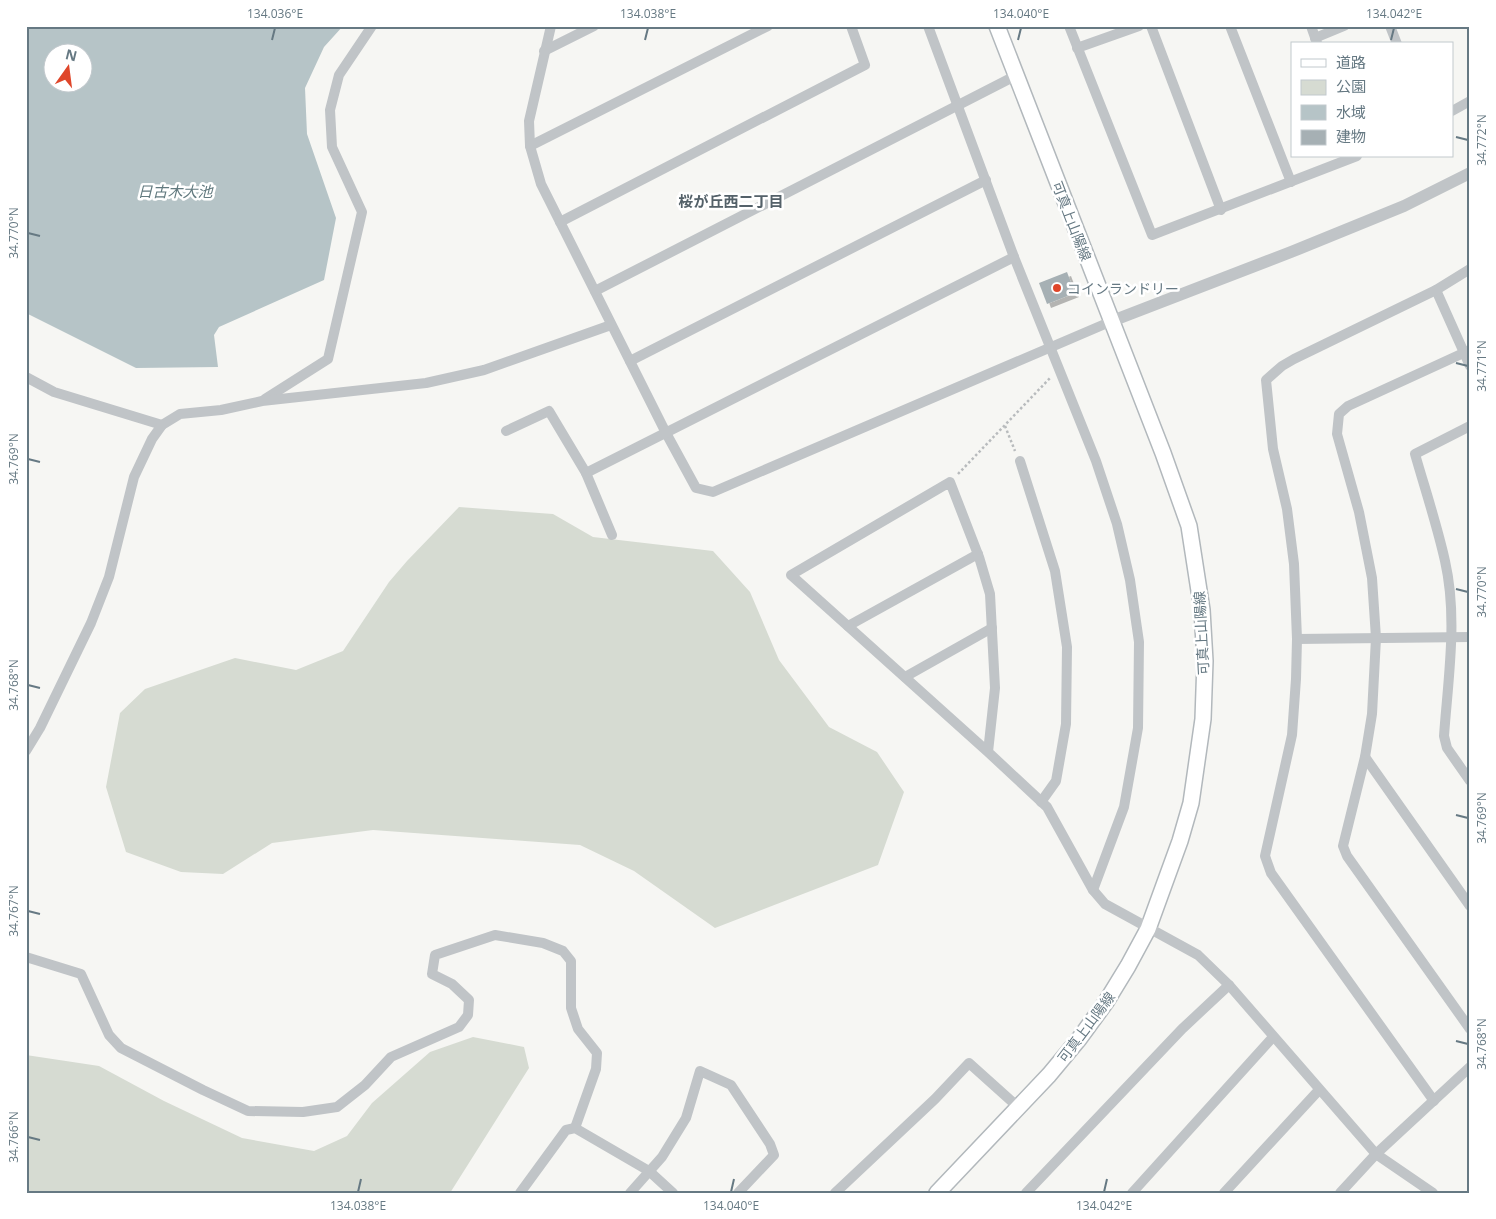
<svg xmlns="http://www.w3.org/2000/svg" width="1496" height="1219" font-family="'Open Sans','Noto Sans JP',sans-serif">
<style>
.green{fill:#d6dbd2}
.water{fill:#b6c4c7;fill-rule:evenodd}
.building{fill:#a6b0b4;filter:url(#shadow)}
.lines{fill:none;stroke-linecap:round;stroke-linejoin:round}
.secondary-casing{stroke:#b2b8bc;stroke-width:18}
.path{stroke:#b8bbbd;stroke-width:2.5;stroke-dasharray:2.5 2.5;stroke-linecap:butt}
.minor{stroke:#c0c4c7;stroke-width:10}
.tertiary{stroke:#c0c4c7;stroke-width:12}
.secondary{stroke:#fff;stroke-width:15}
.ticks{fill:none;stroke:#667983;stroke-width:2}
.poi-dot{fill:#df462a;stroke:#fff;stroke-width:2}
.labels{text-anchor:middle;dominant-baseline:central;stroke-width:5;stroke-linejoin:round;paint-order:stroke}
.street-label{font-size:14px;fill:#667983;stroke:#fff}
.poi-label{font-size:14px;fill:#667983;stroke:#fff;text-anchor:start}
.water-label{font-size:15px;font-style:italic;fill:#627a7f;stroke:#fff}
.neighbourhood-label{font-size:15px;font-weight:bold;fill:#546169;stroke:#fff}
.neatline{fill:none;stroke:#667983;stroke-width:2}
.ticks-label{font-size:12px;text-anchor:middle;fill:#667983}
</style>
<defs>
<filter id="shadow"><feDropShadow dx="4" dy="4" stdDeviation="0" flood-color="#0004"/></filter>
</defs>
<rect width="100%" height="100%" fill="#f6f6f3"/>
<!-- green -->
<g class="green">
<path d="M459,507L553,514L593,537L713,551L750,592L779,660L829,727L877,752L904,792L878,865L715,928L634,871L580,845L373,830L272,843L223,874L181,872L126,852L106,787L120,713L145,689L235,658L296,670L343,651L389,582L407,561Z"/>
<path d="M473,1037L524,1047L529,1068L450,1193H26V1055L99,1066L164,1101L242,1138L314,1151L347,1136L372,1103L430,1052Z"/>
</g>
<!-- water -->
<path class="water" d="M26,26H343L324,47L305,88L307,134L336,218L324,280L219,327L214,335L218,367L136,368L26,313ZM52,52H82V82H52Z"/>
<!-- building -->
<path class="building" d="M1067,272L1075,293L1047,304L1039,283Z"/>
<g class="lines">
<defs>
<path id="secondary" d="M937,1193L1049,1075L1079,1039L1106,1002L1128,966L1148,929L1180,841L1191,803L1203,719L1205,661L1202,610L1189,526L1163,453L997,26"/>
</defs>
<!-- secondary casing -->
<use href="#secondary" class="secondary-casing"/>
<!-- path -->
<g class="path">
<path d="M1005,426L1015,451"/>
<path d="M958,474L1051,377"/>
</g>
<!-- minor -->
<g class="minor">
<path d="M551,26L529,121L530,146L541,184L666,433L696,488L713,492L1112,321"/>
<path d="M928,26L1014,257L1096,461L1117,524L1130,580L1139,642L1138,728L1124,807L1093,890"/>
<path d="M1069,26L1152,235L1357,156"/>
<path d="M1151,26L1221,210"/>
<path d="M1230,26L1291,182"/>
<path d="M1311,26L1317,43"/>
<path d="M1390,26L1397,44"/>
<path d="M1315,38L1344,26"/>
<path d="M1077,48L1139,26"/>
<path d="M544,51L594,26"/>
<path d="M1452,111L1470,101"/>
<path d="M530,146L768,26"/>
<path d="M560,222L865,65L851,26"/>
<path d="M1436,290L1470,366"/>
<path d="M595,291L1015,76"/>
<path d="M1470,350L1348,406L1339,414L1337,434L1359,512L1372,578L1376,638L1372,714L1365,757L1343,846L1347,856L1470,1029"/>
<path d="M630,361L986,180"/>
<path d="M26,377L54,392L162,425"/>
<path d="M265,399L328,359L362,212L332,147L330,110L339,75L372,26"/>
<path d="M1470,426L1415,454C1425,489 1437,525 1445,561C1458,618 1448,679 1444,736L1447,748L1470,781"/>
<path d="M506,431L549,411L586,473L612,535"/>
<path d="M1020,461L1055,571L1067,647L1066,724L1056,781L1041,802"/>
<path d="M586,473L1014,257"/>
<path d="M848,626L978,554"/>
<path d="M1297,639L1470,637"/>
<path d="M905,677L992,628"/>
<path d="M26,751L40,728L91,623L109,577L134,477L152,439L162,425L180,414L221,410L262,401L426,383L484,370L611,325"/>
<path d="M988,752L995,688L990,594L979,557L950,482L791,575L988,752L1047,807L1093,890L1105,904L1198,955L1229,985L1376,1154L1433,1193"/>
<path d="M1365,757L1470,906"/>
<path d="M26,957L81,974L109,1035L121,1048L203,1090L248,1111L303,1112L337,1107L365,1085L391,1057L459,1027L468,1015L469,1000L452,984L432,974L435,955L495,935L543,943L563,951L571,961V1008L578,1029L597,1053L596,1069L575,1128"/>
<path d="M1434,1101L1271,873L1265,856L1292,735L1296,679L1297,639L1294,564L1287,509L1273,449L1266,380L1282,366L1294,359L1436,290L1470,269"/>
<path d="M520,1193L566,1130L575,1128L649,1171L673,1193"/>
<path d="M630,1193L662,1157L686,1118L700,1071L731,1085L770,1144L774,1155L738,1193"/>
<path d="M835,1193L935,1099L969,1063L1018,1107"/>
<path d="M1026,1193L1182,1029L1229,985"/>
<path d="M1132,1193L1273,1037"/>
<path d="M1224,1193L1319,1090"/>
<path d="M1340,1193L1376,1154L1470,1067"/>
</g>
<!-- tertiary -->
<path class="tertiary" d="M1112,321L1291,252L1404,206L1470,173"/>
<!-- secondary -->
<use href="#secondary" class="secondary"/>
</g>
<!-- ticks -->
<path class="ticks" d="M272,40L275,28M645,40L648,28M1018,40L1021,28M1391,40L1394,28M1456,137L1468,140M28,233L40,236M1456,363L1468,366M28,459L40,462M1456,589L1468,592M28,685L40,688M1456,815L1468,818M28,911L40,914M1456,1041L1468,1044M28,1137L40,1140M358,1192L361,1179M731,1192L734,1179M1104,1192L1107,1179"/>
<!-- markers -->
<circle class="poi-dot" cx="1057" cy="288" r="5"/>
<g class="labels">
<!-- street labels -->
<g class="street-label">
<text transform="translate(1072 221) rotate(69)">可真上山陽線</text>
<text transform="translate(1201 633) rotate(-93)">可真上山陽線</text>
<text transform="translate(1086 1027) rotate(-53)">可真上山陽線</text>
</g>
<!-- poi labels -->
<g class="poi-label">
<text x="1067" y="288">コインランドリー</text>
</g>
<!-- water labels -->
<g class="water-label">
<text x="175" y="191">日古木大池</text>
</g>
<!-- neighbourhood labels -->
<g class="neighbourhood-label">
<text x="731" y="201">桜が丘西二丁目</text>
</g>
</g>
<!-- border -->
<rect width="1496" height="1219" fill="none" stroke="#ffffff" stroke-width="55"/>
<!-- legend -->
<rect x="1291" y="42" width="162" height="115" fill="#ffffff" stroke="#c2c9cd"/>
<rect x="1301" y="59" width="25" height="8" fill="#ffffff" stroke="#c2c9cd"/>
<text x="1336" y="68" font-size="15" fill="#667983">道路</text>
<rect x="1301" y="80" width="25" height="15" fill="#d6dbd2" stroke="#c2c9cd"/>
<text x="1336" y="92" font-size="15" fill="#667983">公園</text>
<rect x="1301" y="105" width="25" height="15" fill="#b6c4c7" stroke="#c2c9cd"/>
<text x="1336" y="118" font-size="15" fill="#667983">水域</text>
<rect x="1301" y="130" width="25" height="15" fill="#a6b0b4" stroke="#c2c9cd"/>
<text x="1336" y="142" font-size="15" fill="#667983">建物</text>
<!-- north arrow -->
<g transform="translate(68 68) rotate(14)"><circle r="24" fill="#ffffff" stroke="#c2c9cd"/>
<path d="M0-4L9 19L0 12L-9 19Z" fill="#df462a"/>
<text y="-8" font-size="14" font-weight="bold" text-anchor="middle" fill="#667983">N</text>
</g>
<rect x="28" y="28" width="1440" height="1164" class="neatline"/>
<g class="ticks-label">
<text x="275" y="18">134.036°E</text>
<text x="648" y="18">134.038°E</text>
<text x="1021" y="18">134.040°E</text>
<text x="1394" y="18">134.042°E</text>
<text transform="translate(1482 140) rotate(-90)" y="4">34.772°N</text>
<text transform="translate(14 233) rotate(-90)" y="4">34.770°N</text>
<text transform="translate(1482 366) rotate(-90)" y="4">34.771°N</text>
<text transform="translate(14 459) rotate(-90)" y="4">34.769°N</text>
<text transform="translate(1482 592) rotate(-90)" y="4">34.770°N</text>
<text transform="translate(14 685) rotate(-90)" y="4">34.768°N</text>
<text transform="translate(1482 818) rotate(-90)" y="4">34.769°N</text>
<text transform="translate(14 911) rotate(-90)" y="4">34.767°N</text>
<text transform="translate(1482 1044) rotate(-90)" y="4">34.768°N</text>
<text transform="translate(14 1137) rotate(-90)" y="4">34.766°N</text>
<text x="358" y="1210">134.038°E</text>
<text x="731" y="1210">134.040°E</text>
<text x="1104" y="1210">134.042°E</text>
</g>
</svg>
